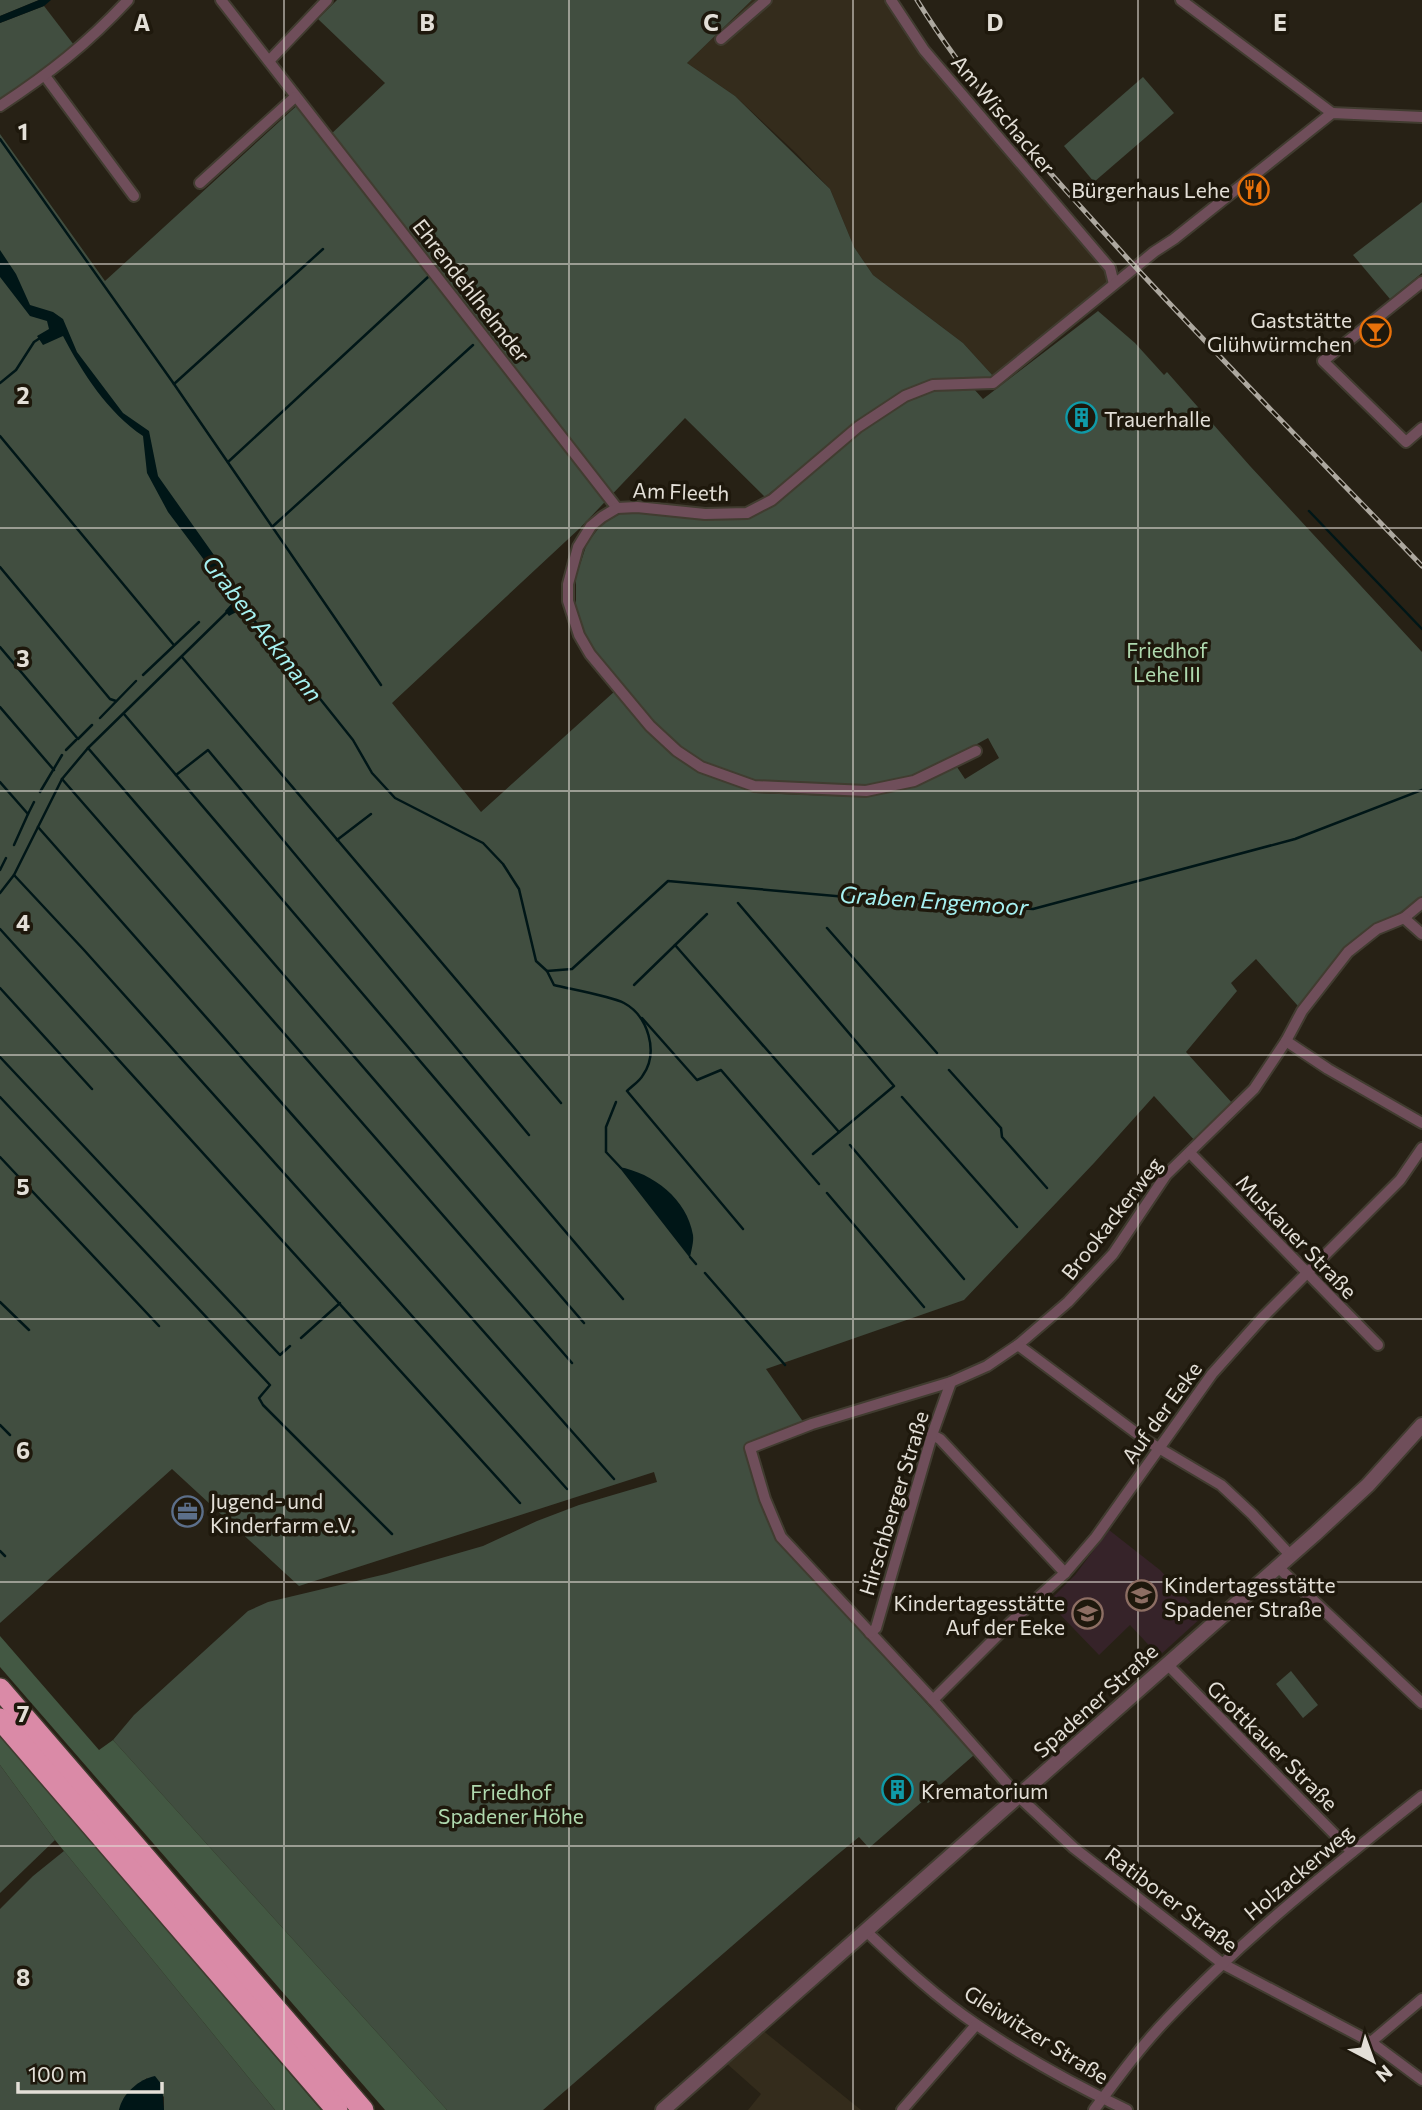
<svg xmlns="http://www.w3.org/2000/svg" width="1422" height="2110" font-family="Commissioner,sans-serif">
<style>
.industrial{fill:#342c1c}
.education{fill:#362329}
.green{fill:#414e40}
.forest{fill:#435843}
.water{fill:#001617}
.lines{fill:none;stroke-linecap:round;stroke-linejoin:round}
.stream{stroke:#001617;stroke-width:2.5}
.minor-casing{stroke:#413c30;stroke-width:14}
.tertiary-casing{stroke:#413c30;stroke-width:18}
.motorway-casing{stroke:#413c30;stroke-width:24}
.minor{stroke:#6f4e5a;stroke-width:10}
.tertiary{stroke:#6f4e5a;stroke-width:14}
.motorway{stroke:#da8aa7;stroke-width:21}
.rail-casing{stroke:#ada89f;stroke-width:5}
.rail{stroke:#1e180c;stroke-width:2.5;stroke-dasharray:8;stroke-linecap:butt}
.grid{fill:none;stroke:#e3dfd7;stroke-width:2;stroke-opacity:0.55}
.labels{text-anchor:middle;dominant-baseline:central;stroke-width:7;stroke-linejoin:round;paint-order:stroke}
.street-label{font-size:21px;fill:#e3dfd7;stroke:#1e180c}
.poi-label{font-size:21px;fill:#e3dfd7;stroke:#1e180c;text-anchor:start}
.park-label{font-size:21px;fill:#afd9ae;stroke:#1e180c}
.water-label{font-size:23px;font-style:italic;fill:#a6f1f1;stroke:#1e180c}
.grid-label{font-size:23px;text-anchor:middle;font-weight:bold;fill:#e3dfd7;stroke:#1e180c;stroke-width:7;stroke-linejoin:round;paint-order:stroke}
</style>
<rect width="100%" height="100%" fill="#272115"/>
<!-- industrial -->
<g class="industrial">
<path d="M752,0H892L922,47L1119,273L994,377L963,343L873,275L854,247L830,189L796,153L735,96L687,63Z"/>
<path d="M761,2029L861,2110H748L761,2094L725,2062Z"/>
</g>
<!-- education -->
<path class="education" d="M1109,1530L1160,1570L1203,1616L1159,1656L1130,1625L1099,1655L1048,1602L1075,1575Z"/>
<!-- green -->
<g class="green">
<path d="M0,0H39L0,16Z"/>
<path d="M337,0H752L687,63L735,96L830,189L854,247L873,275L963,343L994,377L932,382L857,423L765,497L685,418L580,528L392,703L481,812L615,691L646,731L697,769L756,793L861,797L916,785L957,767L965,779L999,758L988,738L913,779L866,787L796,785L750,780L705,764L657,729L592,651L576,612V577L587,543L602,524L620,514L635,511L749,517L860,430L906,400L929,391L954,387L973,388L983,399L1098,311L1135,343L1164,375L1167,372L1250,466L1422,652V896C1409,914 1389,915 1372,927C1342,948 1321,977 1298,1006L1256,959L1231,983L1237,991L1186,1052L1233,1104L1196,1142L1154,1096L1094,1163L964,1300L766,1369L804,1423L744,1445L770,1527L777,1541L974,1755L932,1792L936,1797L928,1803L924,1800L869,1848L859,1837L837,1855L543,2110H447L113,1740L134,1715L248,1611L268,1602L386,1574L483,1546L537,1521L579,1505L657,1482L654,1472L299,1586L172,1469L0,1623V134L105,281L303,100L329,136L385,83L318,19Z"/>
<path d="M44,6L77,49L0,103V23Z"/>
<path d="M1143,77L1174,113L1094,182L1064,146Z"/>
<path d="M1422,202V273L1390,299L1353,255Z"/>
<path d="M1291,1671L1318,1705L1303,1718L1276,1684Z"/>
<path d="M0,1765L55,1840L0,1893Z"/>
<path d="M64,1851L275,2110H164V2097L147,2078L125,2096L119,2110H0V1909L33,1876Z"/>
</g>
<!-- forest -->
<g class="forest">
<path d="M0,1636L99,1750L113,1740L447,2110H385L0,1667Z"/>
<path d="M0,1735L321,2110H275L55,1840L0,1765Z"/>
</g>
<!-- water -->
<g class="water">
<path d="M39,0H51L44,6L0,23V16Z"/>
<path d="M0,250L16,274L30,305L53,312L63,319L77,352L123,413L149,431L158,476L243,596C244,608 239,611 229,616L225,611L233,602L229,593L168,512L147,473L143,436C108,413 82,372 63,336L43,345L37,336L49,329L47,321L30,316L0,277Z"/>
<path d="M619,1167C653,1173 687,1199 693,1235C694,1242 691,1251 690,1258Z"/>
<path d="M155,2076L162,2085L164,2110H119C122,2094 139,2079 155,2076Z"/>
</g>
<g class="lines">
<!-- stream -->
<g class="stream">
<path d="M0,139L174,384L381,685"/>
<path d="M0,383L16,370L34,342L40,338"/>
<path d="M174,384L323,249"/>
<path d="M0,436L173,644"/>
<path d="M228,462L428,277"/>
<path d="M1309,511L1422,629"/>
<path d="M272,527L473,345"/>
<path d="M0,567L110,699L116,701"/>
<path d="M241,605L313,690L353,740L372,773L395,798L483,843L503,864L519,889L536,961L547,971L554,985C570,989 611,996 624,1003C648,1016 659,1052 643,1075C640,1081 632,1086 627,1091L743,1229"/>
<path d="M0,647L78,739L92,725"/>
<path d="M182,657L561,1103"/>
<path d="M143,675L199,622"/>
<path d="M0,707L54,770"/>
<path d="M124,714L623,1299"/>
<path d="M100,718L136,681"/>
<path d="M88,748L584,1323"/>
<path d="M66,750L76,740"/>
<path d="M176,775L208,750L529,1135"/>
<path d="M62,779L572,1363"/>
<path d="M0,782L28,814L34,802"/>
<path d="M40,792L62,755"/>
<path d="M38,827L614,1479"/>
<path d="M337,840L371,814"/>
<path d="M14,845L28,814"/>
<path d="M0,870L6,858"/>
<path d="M14,875L84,950L567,1489"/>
<path d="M0,893L14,875L62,779L88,748L228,611"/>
<path d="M738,903L894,1086L813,1154"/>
<path d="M827,928L937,1053"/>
<path d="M0,929L520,1503"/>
<path d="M675,945L839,1132"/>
<path d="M547,971L572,969L668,881L858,898L1033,909L1295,839L1422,790"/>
<path d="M634,985L707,914"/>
<path d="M0,988L92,1089"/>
<path d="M642,1018L697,1080L721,1070L819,1184"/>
<path d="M0,1057L280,1355L290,1346"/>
<path d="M949,1070L1001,1128L1002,1137L1047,1188"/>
<path d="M0,1097L270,1385L259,1398L263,1405L392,1534"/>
<path d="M902,1097L1017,1227"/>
<path d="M616,1102L606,1127V1152L621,1168"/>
<path d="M850,1145L964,1279"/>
<path d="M0,1157L159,1326"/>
<path d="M827,1193L924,1307"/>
<path d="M690,1257L696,1264"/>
<path d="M705,1273L785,1365"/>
<path d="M0,1302L29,1330"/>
<path d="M301,1338L340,1303"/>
<path d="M0,1425L10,1435"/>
<path d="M0,1551L5,1556"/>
</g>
<defs>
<g id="minor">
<path d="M221,0L617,508"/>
<path d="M891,0L924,50L1110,268L1114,284"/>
<path d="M1181,0L1332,113"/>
<path d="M721,39L766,0"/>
<path d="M269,61L327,0"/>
<path d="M45,76L134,196"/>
<path d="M0,106C50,73 87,44 128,0"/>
<path d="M200,183L295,97"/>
<path d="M1422,282L1323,361L1406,442L1422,428"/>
<path d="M976,751L914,781L866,791L754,786L701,767L677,751L650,726L590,654L579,635L568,601V584L578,547L591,526L602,517L617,508L637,507L705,514L747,513L772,500L858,427L905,396L933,385L993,383L1154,252L1174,239L1332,113L1422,117"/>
<path d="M1422,903L1404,918L1377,929L1348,952L1302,1011L1286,1041L1254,1089L1166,1175L1113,1254L1068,1302L1018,1345L987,1366L951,1382L812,1424L750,1448L765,1499L781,1537L933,1700L1018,1796L1074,1848L1223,1964L1371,2042L1422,2080"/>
<path d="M1404,918L1422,934"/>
<path d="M1286,1041L1328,1069L1422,1123"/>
<path d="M1190,1153L1378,1345"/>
<path d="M1018,1345L1147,1441L1221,1485L1252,1514L1291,1556"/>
<path d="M932,1435L940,1439L1065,1573"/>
<path d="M1278,1567L1422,1703"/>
<path d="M870,1633L876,1628L932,1435L951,1382"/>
<path d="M1167,1664L1352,1852"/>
<path d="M933,1700L1010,1623L1065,1573L1096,1537L1212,1374L1262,1318L1400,1180L1422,1148"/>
<path d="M866,1931C901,1964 937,1998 977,2025C1024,2057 1076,2086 1127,2110"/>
<path d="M1371,2042L1422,1999"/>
<path d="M902,2110L976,2025"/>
<path d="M1094,2110C1117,2079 1141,2046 1168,2018C1246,1936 1334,1866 1422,1796"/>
</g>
<path id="tertiary" d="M663,2110L1315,1534L1368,1485L1422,1425"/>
<g id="motorway">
<path d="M0,1689L363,2110"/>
<path d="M0,1719L337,2110"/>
</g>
</defs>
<!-- minor casing -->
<use href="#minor" class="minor-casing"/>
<!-- tertiary casing -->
<use href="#tertiary" class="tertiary-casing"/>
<!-- motorway casing -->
<use href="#motorway" class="motorway-casing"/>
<!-- minor -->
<use href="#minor" class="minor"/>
<!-- tertiary -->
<use href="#tertiary" class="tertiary"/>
<!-- motorway -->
<use href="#motorway" class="motorway"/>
<defs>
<path id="rail" d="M917,0C976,96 1053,176 1128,259C1224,363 1324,464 1422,566"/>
</defs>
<!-- rail casing -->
<use href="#rail" class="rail-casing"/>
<!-- rail -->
<use href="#rail" class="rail"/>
</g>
<!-- grid -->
<path class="grid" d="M284,0V2110M569,0V2110M853,0V2110M1138,0V2110M0,264H1422M0,528H1422M0,791H1422M0,1055H1422M0,1319H1422M0,1582H1422M0,1846H1422"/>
<!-- icons -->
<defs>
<symbol id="restaurant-ring" viewBox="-11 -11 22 22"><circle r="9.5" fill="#1e180c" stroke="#e8710a" stroke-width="1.5"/><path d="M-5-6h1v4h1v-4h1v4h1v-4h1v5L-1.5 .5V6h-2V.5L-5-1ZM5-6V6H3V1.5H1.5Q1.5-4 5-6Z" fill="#e8710a"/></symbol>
<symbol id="bar-ring" viewBox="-11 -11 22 22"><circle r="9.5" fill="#1e180c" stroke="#e8710a" stroke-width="1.5"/><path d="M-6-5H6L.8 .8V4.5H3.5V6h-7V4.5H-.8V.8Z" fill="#e8710a"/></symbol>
<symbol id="building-ring" viewBox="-11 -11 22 22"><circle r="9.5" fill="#1e180c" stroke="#0f9aa8" stroke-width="1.5"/><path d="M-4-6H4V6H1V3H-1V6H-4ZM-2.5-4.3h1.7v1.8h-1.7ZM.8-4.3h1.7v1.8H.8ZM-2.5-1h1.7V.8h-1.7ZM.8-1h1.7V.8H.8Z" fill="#0f9aa8"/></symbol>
<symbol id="office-ring" viewBox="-11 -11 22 22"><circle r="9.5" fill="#1e180c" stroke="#5c6f8a" stroke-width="1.5"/><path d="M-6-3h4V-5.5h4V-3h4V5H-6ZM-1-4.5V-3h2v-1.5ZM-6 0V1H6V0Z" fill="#5c6f8a"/></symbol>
<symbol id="school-ring" viewBox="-11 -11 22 22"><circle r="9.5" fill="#1e180c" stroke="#8d6e63" stroke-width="1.5"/><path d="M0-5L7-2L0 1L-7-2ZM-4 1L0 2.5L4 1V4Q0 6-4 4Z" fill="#8d6e63"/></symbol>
</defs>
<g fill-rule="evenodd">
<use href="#restaurant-ring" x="1236" y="172" width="35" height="35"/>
<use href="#bar-ring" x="1358" y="314" width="35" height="35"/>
<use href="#building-ring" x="1064" y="400" width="35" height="35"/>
<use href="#office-ring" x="170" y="1494" width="35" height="35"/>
<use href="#school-ring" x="1124" y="1578" width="35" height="35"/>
<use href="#school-ring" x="1070" y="1596" width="35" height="35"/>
<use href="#building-ring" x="880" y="1772" width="35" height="35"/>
</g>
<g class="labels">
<!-- street labels -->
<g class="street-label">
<text transform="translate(1004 114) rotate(50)">Am Wischacker</text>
<text transform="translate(472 290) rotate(52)">Ehrendehlhelmder</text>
<text transform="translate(681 491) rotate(2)">Am Fleeth</text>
<text transform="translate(1111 1218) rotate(-52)">Brookackerweg</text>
<text transform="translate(1297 1236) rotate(46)">Muskauer Straße</text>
<text transform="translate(1161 1412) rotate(-54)">Auf der Eeke</text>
<text transform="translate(893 1503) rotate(-73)">Hirschberger Straße</text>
<text transform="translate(1095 1700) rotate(-42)">Spadener Straße</text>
<text transform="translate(1273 1745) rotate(45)">Grottkauer Straße</text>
<text transform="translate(1298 1872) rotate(-40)">Holzackerweg</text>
<text transform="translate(1172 1899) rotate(37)">Ratiborer Straße</text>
<text transform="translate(1037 2034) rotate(32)">Gleiwitzer Straße</text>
</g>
<!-- poi labels -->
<g class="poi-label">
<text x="1230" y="189" text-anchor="end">Bürgerhaus Lehe</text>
<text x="1352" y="319" text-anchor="end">Gaststätte<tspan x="1352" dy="24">Glühwürmchen</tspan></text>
<text x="1104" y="418">Trauerhalle</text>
<text x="210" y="1500">Jugend- und<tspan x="210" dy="24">Kinderfarm e.V.</tspan></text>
<text x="1164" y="1584">Kindertagesstätte<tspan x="1164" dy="24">Spadener Straße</tspan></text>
<text x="1065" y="1602" text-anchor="end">Kindertagesstätte<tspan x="1065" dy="24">Auf der Eeke</tspan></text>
<text x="921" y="1790">Krematorium</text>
</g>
<!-- park labels -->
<g class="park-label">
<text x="1167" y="649">Friedhof<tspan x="1167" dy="24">Lehe III</tspan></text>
<text x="511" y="1791">Friedhof<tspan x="511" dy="24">Spadener Höhe</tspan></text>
</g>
<!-- water labels -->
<g class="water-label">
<text transform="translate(263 628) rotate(52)">Graben Ackmann</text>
<text transform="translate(934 900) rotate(4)">Graben Engemoor</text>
</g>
</g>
<g class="grid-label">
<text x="142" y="31">A</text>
<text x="427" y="31">B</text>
<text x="711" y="31">C</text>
<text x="995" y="31">D</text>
<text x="1280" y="31">E</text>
<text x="23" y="140">1</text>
<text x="23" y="404">2</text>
<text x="23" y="667">3</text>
<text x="23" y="931">4</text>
<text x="23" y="1195">5</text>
<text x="23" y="1459">6</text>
<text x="23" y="1722">7</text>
<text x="23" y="1986">8</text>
</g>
<!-- north arrow -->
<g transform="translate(1373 2061) rotate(139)" stroke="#1e180c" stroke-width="5" paint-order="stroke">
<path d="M0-5L12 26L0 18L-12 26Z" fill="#e3dfd7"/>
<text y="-10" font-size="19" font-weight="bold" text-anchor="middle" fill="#e3dfd7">N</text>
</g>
<!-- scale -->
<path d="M18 2082v10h144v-10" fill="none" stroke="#e3dfd7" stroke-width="3.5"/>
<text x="28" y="2082" font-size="21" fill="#e3dfd7" stroke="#1e180c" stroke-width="5" paint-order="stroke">100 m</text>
</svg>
